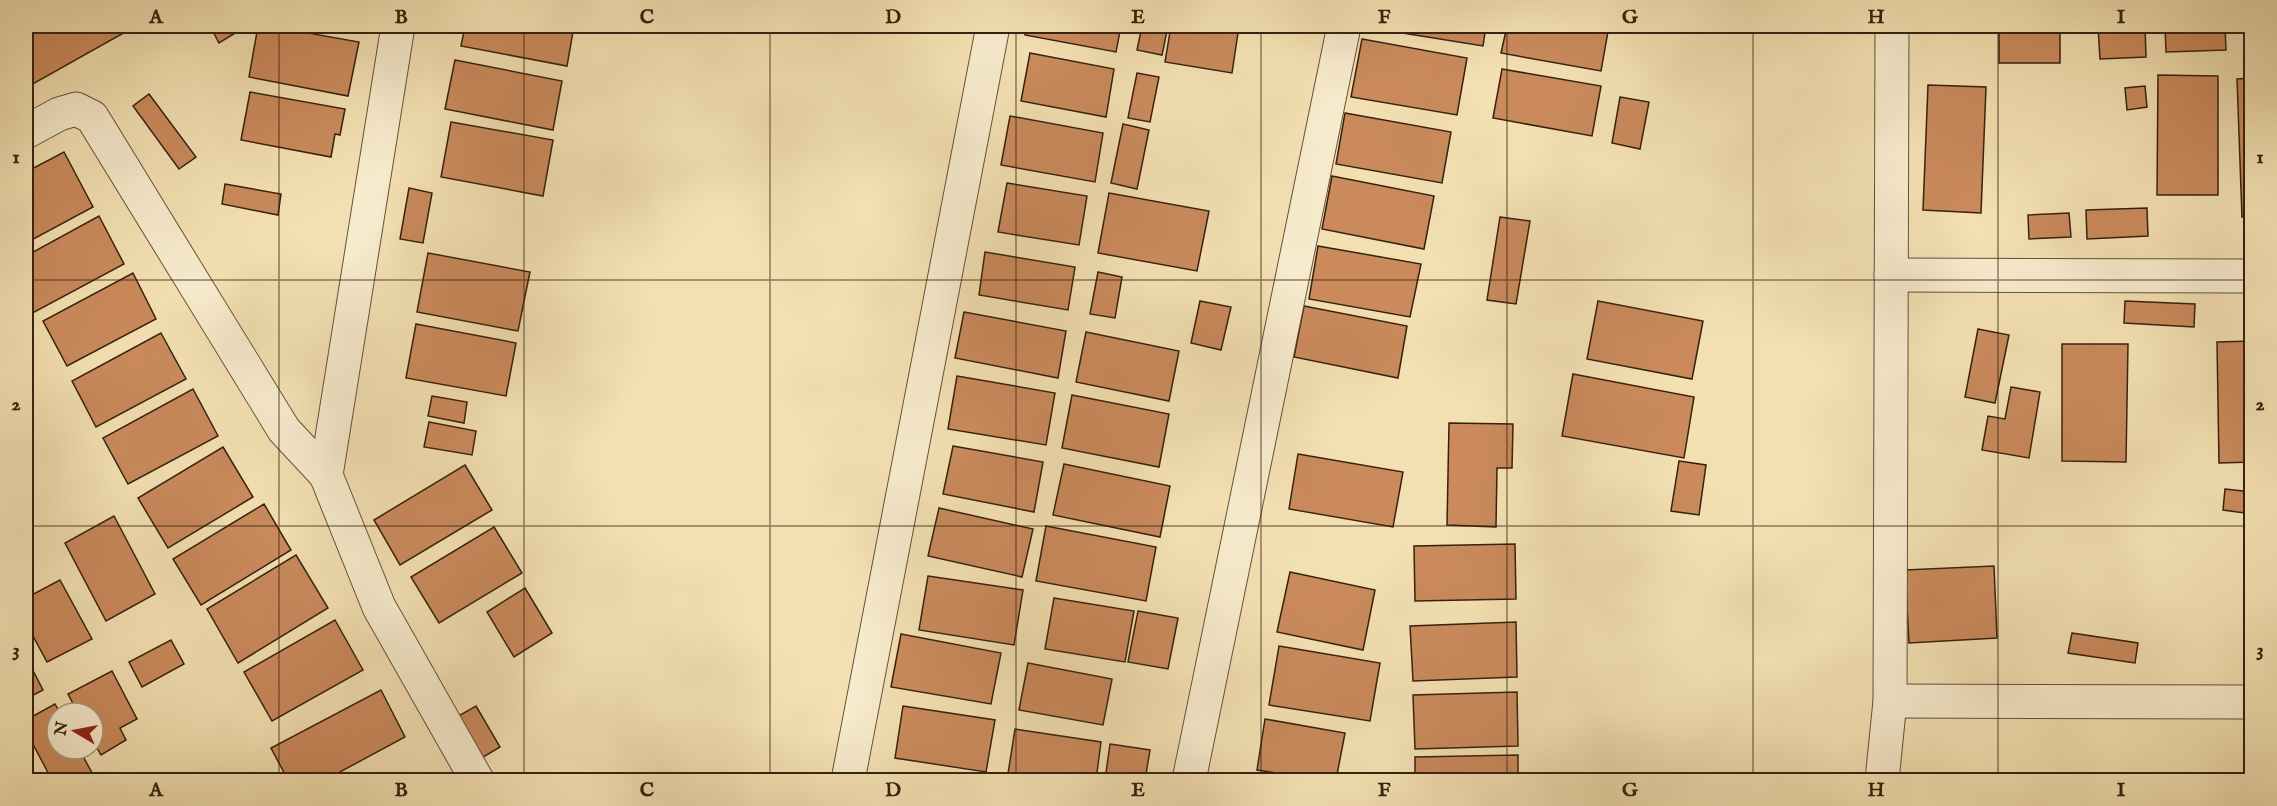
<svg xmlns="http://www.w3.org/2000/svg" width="2277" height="806" font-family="'IM FELL English',serif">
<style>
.building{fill:#ca8a5c;stroke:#36210f;stroke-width:1.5}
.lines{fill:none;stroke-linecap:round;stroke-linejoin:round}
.street-casing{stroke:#655138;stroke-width:35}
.street{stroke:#f7ebcd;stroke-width:33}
.grid{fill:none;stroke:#36210f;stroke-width:1.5;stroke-opacity:0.55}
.neatline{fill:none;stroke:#36210f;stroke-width:2}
.grid-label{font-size:20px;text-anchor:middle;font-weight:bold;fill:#36210f}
</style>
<rect width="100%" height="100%" fill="#f3e0b2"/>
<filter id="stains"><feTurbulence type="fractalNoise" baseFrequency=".00333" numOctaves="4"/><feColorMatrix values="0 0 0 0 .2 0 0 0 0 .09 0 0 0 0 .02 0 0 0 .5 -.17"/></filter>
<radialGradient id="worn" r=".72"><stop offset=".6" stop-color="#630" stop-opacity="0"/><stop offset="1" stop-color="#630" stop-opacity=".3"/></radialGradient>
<!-- building -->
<g class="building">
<path d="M26,26H136L31,85L26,75Z"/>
<path d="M210,26H237L240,30L219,43Z"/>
<path d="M258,26H269L359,42L348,96L249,77Z"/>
<path d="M340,26H367L366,30Z"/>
<path d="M465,26H574L567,66L461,46Z"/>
<path d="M1027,26H1121L1116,52L1025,35Z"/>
<path d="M1142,26H1168L1162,55L1137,50Z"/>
<path d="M1171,26H1239L1232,73L1165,62Z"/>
<path d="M1378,26H1486L1483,46L1378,29Z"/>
<path d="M1507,26H1609L1601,71L1501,53Z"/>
<rect x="1999" y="26" width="61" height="37"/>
<path d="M2098,26H2145L2146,57L2100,59Z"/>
<path d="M2165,26H2225L2226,50L2166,52Z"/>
<path d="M2245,26H2252V53H2247Z"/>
<path d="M1362,39L1467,58L1457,115L1351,97Z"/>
<path d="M1030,53L1114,69L1106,117L1021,101Z"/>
<path d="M455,60L562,81L553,130L445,109Z"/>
<path d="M1502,69L1601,86L1592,136L1493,118Z"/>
<path d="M1137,73L1159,77L1150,122L1128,118Z"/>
<path d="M2158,75L2218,76V195H2157Z"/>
<path d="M2252,78V217H2242L2237,79Z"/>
<path d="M1928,85L1986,87L1981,213L1923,210Z"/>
<path d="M2145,86L2147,107L2127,110L2125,88Z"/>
<path d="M250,92L345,109L340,135L335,134L331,157L241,140Z"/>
<path d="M149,94L196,157L179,169L133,106Z"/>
<path d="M1620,97L1649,102L1640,149L1612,143Z"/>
<path d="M1345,113L1451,132L1442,183L1336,164Z"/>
<path d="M1010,116L1103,133L1095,182L1001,165Z"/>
<path d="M451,122L553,140L543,196L441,177Z"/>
<path d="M1123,124L1149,130L1137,189L1111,183Z"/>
<path d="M64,152L93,207L26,243V172Z"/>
<path d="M1332,176L1434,196L1424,249L1322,229Z"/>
<path d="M1007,183L1087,196L1079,245L998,232Z"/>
<path d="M225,184L281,194L278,215L222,204Z"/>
<path d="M409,188L432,193L423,243L400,239Z"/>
<path d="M1109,193L1209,211L1197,271L1098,253Z"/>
<path d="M2147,208L2148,236L2087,239L2086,210Z"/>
<path d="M2069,213L2071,237L2029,239L2028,215Z"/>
<path d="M99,216L124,264L27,316L26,313V256Z"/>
<path d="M1500,217L1530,221L1516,304L1487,300Z"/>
<path d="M1318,246L1421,264L1410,317L1309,299Z"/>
<path d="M985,252L1075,267L1068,310L979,295Z"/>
<path d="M428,253L530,272L518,331L417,312Z"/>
<path d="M1098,272L1122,277L1115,318L1090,314Z"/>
<path d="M133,273L156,319L67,366L43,321Z"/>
<path d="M1200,301L1231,307L1221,350L1191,343Z"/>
<path d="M1598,301L1703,321L1692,379L1587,359Z"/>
<path d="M2125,301L2195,304L2194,327L2124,323Z"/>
<path d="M1304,306L1407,326L1398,378L1294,357Z"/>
<path d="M964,312L1066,331L1058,378L955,358Z"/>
<path d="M416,324L516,343L506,396L406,378Z"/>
<path d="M1978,329L2009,335L1995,403L1965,397Z"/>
<path d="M1086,332L1179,351L1169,401L1076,382Z"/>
<path d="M161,333L186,379L96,427L72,381Z"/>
<path d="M2252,341V462L2219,463L2217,342Z"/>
<path d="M2062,344H2128L2126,462L2062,461Z"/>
<path d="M1573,374L1694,397L1684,458L1562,436Z"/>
<path d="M957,376L1055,393L1046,445L948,429Z"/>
<path d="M2011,387L2040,392L2029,458L1982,450L1988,416L2005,419Z"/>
<path d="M193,389L218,436L128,484L103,438Z"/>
<path d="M1072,395L1169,414L1159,467L1062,448Z"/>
<path d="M432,396L467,402L464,423L428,416Z"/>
<path d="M429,422L476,431L472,455L424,447Z"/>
<path d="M1449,423L1513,424L1512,468H1497L1496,527L1447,525Z"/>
<path d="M953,446L1043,462L1034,512L943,494Z"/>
<path d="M223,447L253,497L168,548L138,498Z"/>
<path d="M1298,454L1403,472L1393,527L1289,509Z"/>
<path d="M1679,461L1706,465L1699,515L1671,511Z"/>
<path d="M1064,464L1170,486L1160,537L1053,515Z"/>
<path d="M465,465L492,510L400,565L374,520Z"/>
<path d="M2225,489L2252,492V514L2223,510Z"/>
<path d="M264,504L291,550L201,605L173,559Z"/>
<path d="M939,508L1033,529L1022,577L928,556Z"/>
<path d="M114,516L155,594L106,621L65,543Z"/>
<path d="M1046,526L1156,547L1146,601L1036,581Z"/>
<path d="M494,527L522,573L439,623L411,577Z"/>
<path d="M1515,544L1516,599L1415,601L1414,546Z"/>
<path d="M296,555L328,608L238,663L207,609Z"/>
<path d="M1994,566L1997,638L1909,643L1905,570Z"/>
<path d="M1290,572L1375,590L1363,650L1277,632Z"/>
<path d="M928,576L1023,590L1014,645L919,630Z"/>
<path d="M60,580L92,639L47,662L26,623V598Z"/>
<path d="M525,588L552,633L514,657L487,612Z"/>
<path d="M1054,598L1134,611L1125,662L1045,649Z"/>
<path d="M1138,611L1178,618L1168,669L1128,662Z"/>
<path d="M335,620L363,670L272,721L244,672Z"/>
<path d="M1516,622L1517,677L1413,681L1410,626Z"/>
<path d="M2072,633L2138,643L2135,663L2068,653Z"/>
<path d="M901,634L1001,653L991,704L891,687Z"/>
<path d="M171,640L184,664L142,687L129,662Z"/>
<path d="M1279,646L1380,663L1370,721L1269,705Z"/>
<path d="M26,657L43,690L26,699Z"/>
<path d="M1028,663L1112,679L1103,725L1019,710Z"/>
<path d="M112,671L137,719L120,728L126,740L101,755L93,741V713H78L68,694Z"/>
<path d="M381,690L405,737L325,780H288L271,748Z"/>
<path d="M1517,692L1518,746L1415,749L1413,695Z"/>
<path d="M55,704L60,713H57V749H79L96,780H52L26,731V720Z"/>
<path d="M476,706L500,747L480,759L455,718Z"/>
<path d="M903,706L995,720L986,772L895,758Z"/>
<path d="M1265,719L1345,733L1336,780H1321L1257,770Z"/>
<path d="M1015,729L1101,742L1096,780H1007Z"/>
<path d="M1110,744L1150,750L1145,780H1105Z"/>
<path d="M1518,755V780H1415V757Z"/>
<rect x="2248" y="755" width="4" height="25"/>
<path d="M2079,774L2140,775V780H2079Z"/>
<path d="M1919,775L1980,777V780H1919Z"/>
</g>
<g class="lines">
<defs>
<g id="street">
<path d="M398,26L326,475L379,607L477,780"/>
<path d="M26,132L59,114L76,109L92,117L284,430L326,475"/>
<path d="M1891,275L2252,276"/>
<path d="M1890,701L2252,702"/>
<path d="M848,780L993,26"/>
<path d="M1189,780L1344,26"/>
<path d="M1882,780L1890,701L1892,26"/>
</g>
</defs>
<!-- street casing -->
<use href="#street" class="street-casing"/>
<!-- street -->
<use href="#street" class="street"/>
</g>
<!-- grid -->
<path class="grid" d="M279,26V780M524,26V780M770,26V780M1016,26V780M1261,26V780M1507,26V780M1753,26V780M1998,26V780M26,280H2252M26,526H2252"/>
<!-- margin -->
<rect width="2277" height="806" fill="none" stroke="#f3e0b2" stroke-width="66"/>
<!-- north arrow -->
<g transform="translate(75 731) rotate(280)"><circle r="28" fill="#f7ebcd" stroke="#aa9a81" stroke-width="1.5"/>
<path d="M0-4.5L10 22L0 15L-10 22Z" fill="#8f2418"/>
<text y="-9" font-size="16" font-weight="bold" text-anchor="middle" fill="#36210f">N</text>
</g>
<rect x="33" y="33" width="2211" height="740" class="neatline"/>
<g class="grid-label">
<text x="156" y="23">A</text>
<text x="401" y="23">B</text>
<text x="647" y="23">C</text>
<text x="893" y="23">D</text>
<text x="1138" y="23">E</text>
<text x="1384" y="23">F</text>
<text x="1630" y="23">G</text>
<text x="1876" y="23">H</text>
<text x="2121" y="23">I</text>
<text x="16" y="163">1</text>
<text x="2260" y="163">1</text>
<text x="16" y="410">2</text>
<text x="2260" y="410">2</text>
<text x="16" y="656">3</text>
<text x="2260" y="656">3</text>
<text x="156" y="796">A</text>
<text x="401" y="796">B</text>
<text x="647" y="796">C</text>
<text x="893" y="796">D</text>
<text x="1138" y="796">E</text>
<text x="1384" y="796">F</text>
<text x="1630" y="796">G</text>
<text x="1876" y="796">H</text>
<text x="2121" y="796">I</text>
</g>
<rect width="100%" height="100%" filter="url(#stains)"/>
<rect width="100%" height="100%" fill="url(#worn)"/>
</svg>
